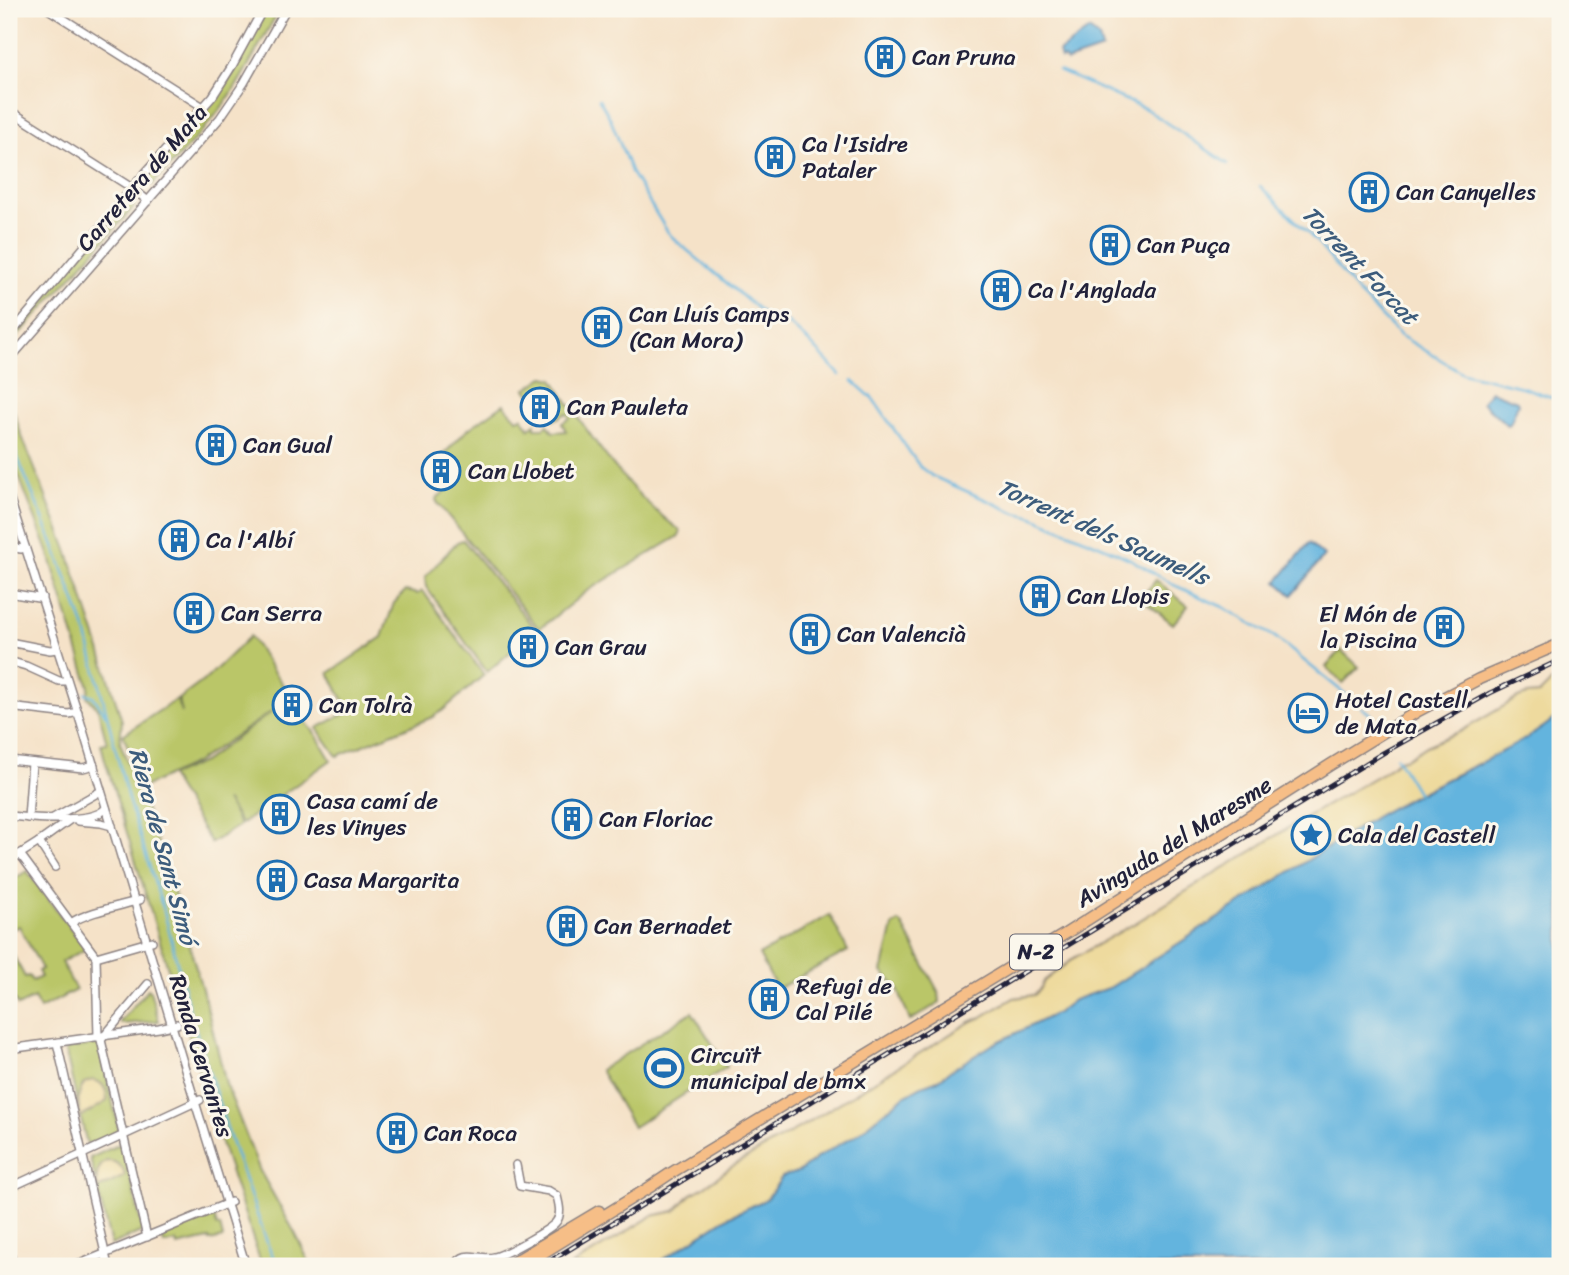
<svg xmlns="http://www.w3.org/2000/svg" width="1569" height="1275" font-family="Sriracha,sans-serif">
<style>
.green{fill:#bac667;stroke:#6e7451;stroke-width:2}
.sand{fill:#eeda9e;stroke:#887e6c;stroke-width:2}
.water{fill:#63b4de;stroke:#426b8c;stroke-width:2}
.lines{fill:none;stroke-linecap:round;stroke-linejoin:round}
.stream{stroke:#63b4de;stroke-width:2.5}
.minor-casing{stroke:#8c8282;stroke-width:10}
.major-casing{stroke:#8c8282;stroke-width:13}
.minor{stroke:#fff;stroke-width:7}
.major{stroke:#f6be87;stroke-width:10}
.rail-casing{stroke:#22223b;stroke-width:5}
.rail{stroke:#fbf7ec;stroke-width:2.5;stroke-dasharray:8;stroke-linecap:butt}
.labels{text-anchor:middle;dominant-baseline:central;stroke-width:6;stroke-linejoin:round;paint-order:stroke}
.shield{fill:#fbf7ec;stroke:#636270;stroke-width:2}
.shield-label{font-size:21px;font-weight:bold;fill:#22223b}
.poi-label{font-size:23px;fill:#22223b;stroke:#fbf7ec;text-anchor:start}
.street-label{font-size:23px;fill:#22223b;stroke:#fbf7ec}
.water-label{font-size:24px;font-style:italic;fill:#3c5c7c;stroke:#fbf7ec}
</style>
<rect width="100%" height="100%" fill="#fbf7ec"/>
<filter id="ink" filterUnits="userSpaceOnUse"><feTurbulence type="fractalNoise" baseFrequency=".0143" numOctaves="2"/><feDisplacementMap in="SourceGraphic" scale="14" xChannelSelector="R" yChannelSelector="G"/><feConvolveMatrix kernelMatrix="1 2 1 2 8 2 1 2 1" color-interpolation-filters="sRGB"/></filter>
<filter id="wash" filterUnits="userSpaceOnUse"><feTurbulence type="fractalNoise" baseFrequency=".00686" numOctaves="4" result="noise"/><feDisplacementMap in="SourceGraphic" scale="28" xChannelSelector="R" yChannelSelector="G"/><feGaussianBlur stdDeviation="1.57" result="paint"/><feColorMatrix in="noise" values="0 0 0 0 0 0 0 0 0 0 0 0 0 0 0 0 0 1.4 0 .05"/><feComposite in="paint" operator="in"/></filter>
<g filter="url(#wash)">
<rect width="100%" height="100%" fill="#f5e2c8"/>
<!-- green -->
<g class="green">
<path d="M267,9H280C265,34 252,60 237,85C214,122 182,153 152,185L148,184L146,182L150,174L222,89L233,73Z"/>
<path d="M130,201L133,203L134,207L9,346V339L127,202Z"/>
<path d="M544,377L553,379C589,435 626,491 681,531L679,536L587,591L539,629L437,502L436,499L461,477L443,455L467,430L504,404C508,411 513,413 517,419L522,417L529,428L535,424V428H544L548,425L553,432L566,431L562,423L570,418L567,413L554,420L550,415L556,411L545,394L534,401L526,389Z"/>
<path d="M11,403L21,434L66,547L97,640L122,721L120,742L156,837L178,905L206,1003L226,1084L260,1171L295,1233L311,1266H262L220,1140L105,760L101,744L107,743L98,709L87,696L89,687L49,554L9,451V407Z"/>
<path d="M463,540L536,630L487,672L426,587L425,577L457,542Z"/>
<path d="M1156,580L1188,606L1173,624L1141,598Z"/>
<path d="M405,591L418,594L421,591L425,594L484,675L442,711L435,715V716L337,756L317,728L349,711L329,673L382,637L394,603Z"/>
<path d="M250,636L273,671L292,697L282,705L288,714L296,709L317,736L331,760L241,824L226,800L240,825L211,843L170,776L203,762L277,708L195,763L144,787L123,735L177,699L182,713L179,699L207,678Z"/>
<path d="M1341,650L1359,667L1343,683L1326,667Z"/>
<path d="M27,871L86,949L61,962L76,990L40,1009L34,998L18,1006L9,990V948L25,977L29,976L32,981L41,977L38,971L42,969L19,926L9,931V882Z"/>
<path d="M830,915L848,951L777,989L759,955Z"/>
<path d="M899,922L902,924L939,993L940,1002L910,1021L897,987L882,972L893,926Z"/>
<path d="M148,989L150,991L159,1021L122,1024L120,1022Z"/>
<path d="M692,1012L727,1067L633,1127L600,1070Z"/>
<path d="M99,1044L119,1130L87,1145L65,1049Z"/>
<path d="M122,1143L143,1231L111,1245L90,1158Z"/>
<path d="M214,1216L217,1226H220L223,1238L210,1241L209,1239L177,1246L176,1242L164,1244L162,1237Z"/>
</g>
<!-- sand -->
<g class="sand">
<path d="M1560,677V714C1533,739 1500,753 1467,769C1436,784 1405,800 1375,817L1111,987L1074,1000L1057,1013L994,1044L950,1071L938,1080L922,1086L904,1096L859,1133L818,1157L800,1171L782,1177L767,1199L728,1217L653,1266H571L652,1216L675,1211L690,1195L704,1187L731,1167L812,1120L970,1022L982,1017L1014,998L1034,995L1040,990L1044,981L1074,958L1137,922L1217,872L1254,850L1289,827L1382,773L1399,760L1407,758L1426,746L1461,731L1518,698L1527,695L1539,694L1552,681Z"/>
<path d="M93,1080C104,1082 107,1090 107,1101L81,1117C77,1103 77,1096 84,1083Z"/>
<path d="M107,1161C117,1161 123,1166 125,1176L98,1189C95,1179 97,1165 107,1161Z"/>
</g>
<!-- water -->
<g class="water">
<path d="M1089,30L1099,38L1102,49L1067,61L1064,58L1061,59L1059,52Z"/>
<path d="M1491,391L1517,401L1518,404L1510,424L1507,425L1482,402Z"/>
<path d="M1309,543L1324,556L1292,595L1277,582Z"/>
<path d="M1560,714V1266H653L728,1217L767,1199L782,1177L800,1171L818,1157L859,1133L904,1096L922,1086L938,1080L950,1071L994,1044L1057,1013L1074,1000L1111,987L1375,817C1407,799 1439,783 1472,767C1505,750 1532,738 1560,714Z"/>
</g>
<g class="lines">
<!-- stream -->
<g class="stream">
<path d="M1059,71L1146,109L1228,164"/>
<path d="M599,99L610,118L632,174L667,231L675,240L771,320L788,323L809,342L840,375"/>
<path d="M1260,186L1316,241L1359,294L1401,336L1463,373L1522,387L1560,400"/>
<path d="M853,381L873,399L920,467L932,476L1016,513L1030,516L1106,548L1130,559L1174,585L1223,607L1275,637L1355,702"/>
<path d="M9,437L53,543L86,631L128,799L165,915L190,1013L231,1141L269,1248L278,1266"/>
<path d="M85,693L93,696L106,715"/>
<path d="M1362,708L1369,713L1377,725"/>
<path d="M1396,757L1418,794"/>
</g>
</g>
</g>
<g filter="url(#ink)">
<g class="lines">
<defs>
<g id="minor">
<path d="M48,9L203,107"/>
<path d="M9,110L132,188L148,201"/>
<path d="M9,336L112,214L132,188L213,96L232,66L263,9"/>
<path d="M9,360L220,118L244,83L286,9"/>
<path d="M9,496L76,707L195,1102L246,1266"/>
<path d="M9,547L21,549L25,547"/>
<path d="M9,593L38,598L42,597"/>
<path d="M9,642L50,650L57,649"/>
<path d="M9,661L26,666L59,681H67"/>
<path d="M9,707L69,714L78,712"/>
<path d="M9,760L83,768L94,765"/>
<path d="M9,816C30,818 93,825 106,808"/>
<path d="M28,818L32,763"/>
<path d="M53,818L101,791"/>
<path d="M78,821L101,823L112,826"/>
<path d="M39,842L55,867"/>
<path d="M20,854L96,957L98,1037"/>
<path d="M9,861L39,842L71,819"/>
<path d="M71,923C87,912 120,906 140,900"/>
<path d="M96,957L152,941"/>
<path d="M57,1043L108,1266"/>
<path d="M9,1049L159,1028L177,1024"/>
<path d="M9,1188L200,1100"/>
<path d="M147,1237L101,1040L148,984"/>
<path d="M9,1251L14,1266"/>
<path d="M75,1266L231,1202"/>
<path d="M455,1266C465,1248 478,1261 494,1257C504,1255 550,1230 556,1222C562,1215 559,1204 557,1196L549,1191L520,1186L516,1165"/>
</g>
<g id="major">
<path d="M507,1266L599,1211"/>
<path d="M522,1266L650,1187L671,1173L1065,934L1330,765L1418,711L1479,679L1560,644"/>
</g>
</defs>
<!-- minor casing -->
<use href="#minor" class="minor-casing"/>
<!-- major casing -->
<use href="#major" class="major-casing"/>
<!-- minor -->
<use href="#minor" class="minor"/>
<!-- major -->
<use href="#major" class="major"/>
<defs>
<path id="rail" d="M542,1266L1383,753L1490,693L1560,660"/>
</defs>
<!-- rail casing -->
<use href="#rail" class="rail-casing"/>
<!-- rail -->
<use href="#rail" class="rail"/>
</g>
</g>
<!-- icons -->
<defs>
<symbol id="building-ring" viewBox="-11 -11 22 22"><circle r="9.5" fill="#fbf7ec" stroke="#1f6fb2" stroke-width="1.5"/><path d="M-4-6H4V6H1V3H-1V6H-4ZM-2.5-4.3h1.7v1.8h-1.7ZM.8-4.3h1.7v1.8H.8ZM-2.5-1h1.7V.8h-1.7ZM.8-1h1.7V.8H.8Z" fill="#1f6fb2"/></symbol>
<symbol id="hotel-ring" viewBox="-11 -11 22 22"><circle r="9.5" fill="#fbf7ec" stroke="#1f6fb2" stroke-width="1.5"/><path d="M-6-4.5h1.5V1H6V5H4.5V3h-9V5H-6ZM-4 0a1.8 1.8 0 1 1 3.6 0ZM.5 0V-2.5h3Q6-2.5 6 0Z" fill="#1f6fb2"/></symbol>
<symbol id="sight-ring" viewBox="-11 -11 22 22"><circle r="9.5" fill="#fbf7ec" stroke="#1f6fb2" stroke-width="1.5"/><path d="M0-6L1.8-2.2L6-1.7L2.9 1.2L3.7 5.4L0 3.3L-3.7 5.4L-2.9 1.2L-6-1.7L-1.8-2.2Z" fill="#1f6fb2"/></symbol>
<symbol id="stadium-ring" viewBox="-11 -11 22 22"><circle r="9.5" fill="#fbf7ec" stroke="#1f6fb2" stroke-width="1.5"/><path d="M0-5a6.5 5 0 1 0 0 10a6.5 5 0 1 0 0-10ZM-3.5-1.8h7v3.6h-7Z" fill="#1f6fb2"/></symbol>
</defs>
<g fill-rule="evenodd">
<use href="#building-ring" x="863" y="35" width="44" height="44"/>
<use href="#building-ring" x="753" y="135" width="44" height="44"/>
<use href="#building-ring" x="1347" y="170" width="44" height="44"/>
<use href="#building-ring" x="1088" y="223" width="44" height="44"/>
<use href="#building-ring" x="979" y="268" width="44" height="44"/>
<use href="#building-ring" x="580" y="305" width="44" height="44"/>
<use href="#building-ring" x="518" y="385" width="44" height="44"/>
<use href="#building-ring" x="194" y="423" width="44" height="44"/>
<use href="#building-ring" x="419" y="449" width="44" height="44"/>
<use href="#building-ring" x="157" y="518" width="44" height="44"/>
<use href="#building-ring" x="1018" y="574" width="44" height="44"/>
<use href="#building-ring" x="172" y="591" width="44" height="44"/>
<use href="#building-ring" x="1422" y="605" width="44" height="44"/>
<use href="#building-ring" x="788" y="612" width="44" height="44"/>
<use href="#building-ring" x="506" y="625" width="44" height="44"/>
<use href="#building-ring" x="270" y="683" width="44" height="44"/>
<use href="#hotel-ring" x="1286" y="691" width="44" height="44"/>
<use href="#building-ring" x="258" y="792" width="44" height="44"/>
<use href="#building-ring" x="550" y="797" width="44" height="44"/>
<use href="#sight-ring" x="1289" y="813" width="44" height="44"/>
<use href="#building-ring" x="255" y="858" width="44" height="44"/>
<use href="#building-ring" x="545" y="904" width="44" height="44"/>
<use href="#building-ring" x="747" y="977" width="44" height="44"/>
<use href="#stadium-ring" x="642" y="1046" width="44" height="44"/>
<use href="#building-ring" x="375" y="1111" width="44" height="44"/>
</g>
<g class="labels">
<!-- shield labels -->
<rect class="shield" x="1010" y="934.5" width="52" height="35" rx="5"/>
<g class="shield-label">
<text x="1036" y="952">N-2</text>
</g>
<!-- poi labels -->
<g class="poi-label">
<text x="912" y="57">Can Pruna</text>
<text x="802" y="144">Ca l'Isidre<tspan x="802" dy="26">Pataler</tspan></text>
<text x="1396" y="192">Can Canyelles</text>
<text x="1137" y="245">Can Puça</text>
<text x="1028" y="290">Ca l'Anglada</text>
<text x="629" y="314">Can Lluís Camps<tspan x="629" dy="26">(Can Mora)</tspan></text>
<text x="567" y="407">Can Pauleta</text>
<text x="243" y="445">Can Gual</text>
<text x="468" y="471">Can Llobet</text>
<text x="206" y="540">Ca l'Albí</text>
<text x="1067" y="596">Can Llopis</text>
<text x="221" y="613">Can Serra</text>
<text x="1417" y="614" text-anchor="end">El Món de<tspan x="1417" dy="26">la Piscina</tspan></text>
<text x="837" y="634">Can Valencià</text>
<text x="555" y="647">Can Grau</text>
<text x="1335" y="700">Hotel Castell<tspan x="1335" dy="26">de Mata</tspan></text>
<text x="319" y="705">Can Tolrà</text>
<text x="307" y="801">Casa camí de<tspan x="307" dy="26">les Vinyes</tspan></text>
<text x="599" y="819">Can Floriac</text>
<text x="1338" y="835">Cala del Castell</text>
<text x="304" y="880">Casa Margarita</text>
<text x="594" y="926">Can Bernadet</text>
<text x="796" y="986">Refugi de<tspan x="796" dy="26">Cal Pilé</tspan></text>
<text x="691" y="1055">Circuït<tspan x="691" dy="26">municipal de bmx</tspan></text>
<text x="424" y="1133">Can Roca</text>
</g>
<!-- street labels -->
<g class="street-label">
<text transform="translate(142 178) rotate(-49)">Carretera de Mata</text>
<text transform="translate(1174 842) rotate(-32)">Avinguda del Maresme</text>
<text transform="translate(201 1056) rotate(73)">Ronda Cervantes</text>
</g>
<!-- water labels -->
<g class="water-label">
<text transform="translate(1360 265) rotate(46)">Torrent Forcat</text>
<text transform="translate(1103 532) rotate(24)">Torrent dels Saumells</text>
<text transform="translate(163 846) rotate(75)">Riera de Sant Simó</text>
</g>
</g>
<!-- margin -->
<rect width="1569" height="1275" fill="none" stroke="#fbf7ec" stroke-width="35"/>
</svg>
